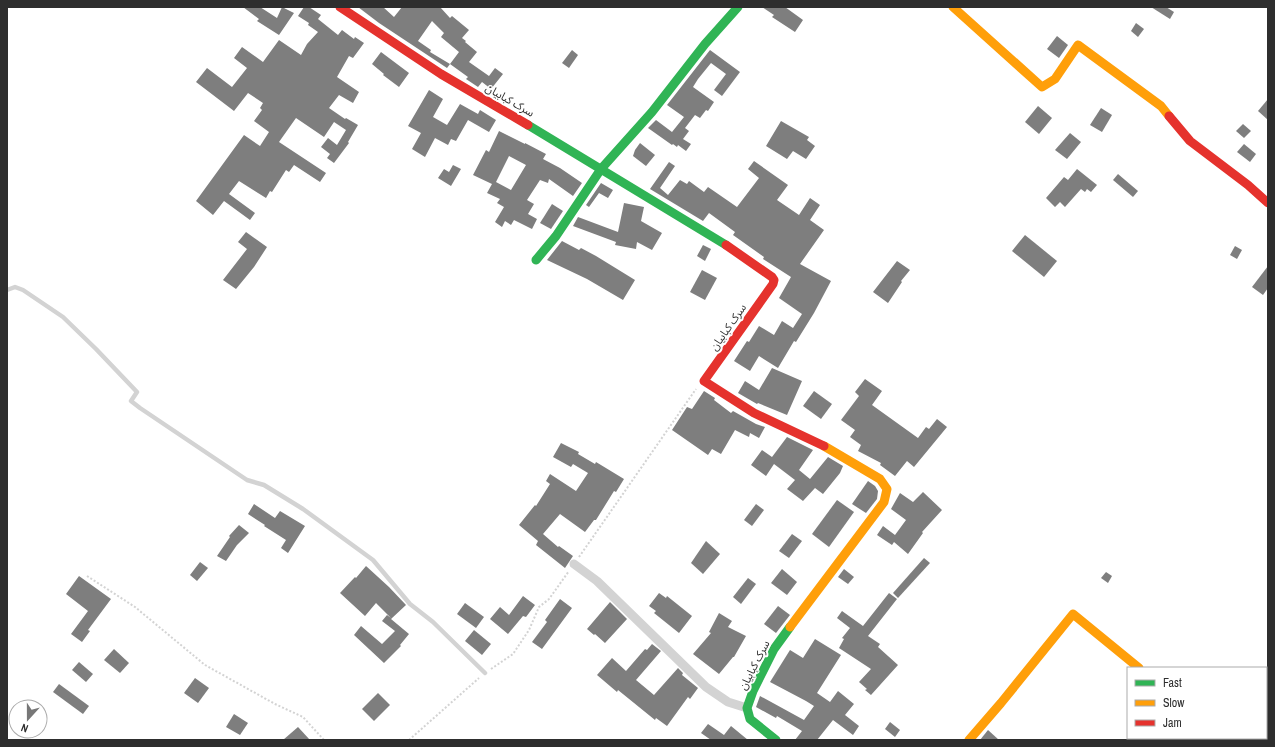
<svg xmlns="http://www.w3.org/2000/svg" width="1275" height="747" font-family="'Archivo Narrow','Noto Sans Arabic',sans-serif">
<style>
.building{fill:#7e7e7e;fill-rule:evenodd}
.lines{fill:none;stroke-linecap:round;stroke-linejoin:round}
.path{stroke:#d3d3d3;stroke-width:2;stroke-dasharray:2 2;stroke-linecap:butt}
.lane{stroke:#d3d3d3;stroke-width:4.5}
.street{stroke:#d3d3d3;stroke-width:9}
.fast{stroke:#30b455;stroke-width:9}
.slow{stroke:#ff9f0a;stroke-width:9}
.jam{stroke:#e5322d;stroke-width:9}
.labels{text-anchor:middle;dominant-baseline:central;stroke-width:4;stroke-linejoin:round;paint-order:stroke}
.street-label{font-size:11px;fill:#2e2e2e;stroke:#fff}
</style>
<rect width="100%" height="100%" fill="#fff"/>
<!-- building -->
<g class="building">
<path d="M243,7H260L277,18L282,7L294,13L279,35L257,21L259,19Z"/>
<path d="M304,7H309L321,15L318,19L338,35L342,30L354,39L355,37L364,43L353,58L349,56L337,77L359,92L353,103L339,95L329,108L345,119L346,118L358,125L348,142L349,143L334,163L327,158L330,154L321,147L328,138L337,145L346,130L334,122L324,137L296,118L279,142L326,173L320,182L294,165L289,172L286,170L272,192L270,191L266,198L239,181L229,194L255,213L250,220L224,201L213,215L196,201L244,135L260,146L269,132L254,121L262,110L260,108L263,103L248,93L234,111L196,82L207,68L232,87L247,68L234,58L242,47L263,62L279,40L301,55L307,44L318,32L308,25L309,23L298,16Z"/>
<path d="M358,7H383L394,17L402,7H440L450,18L452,16L469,30L462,38L466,41L465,42L477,52L469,62L489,76L495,68L503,74L491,89L482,82L478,87L466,79L468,77L450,64L459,52L441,37L444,33L432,21L418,41L431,50L430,52L450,64L447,68L379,23Z"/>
<path d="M762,7H785L803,20L795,32L772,17L774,15Z"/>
<path d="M1151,7H1166L1174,12L1170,19Z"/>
<path d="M1136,23L1144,29L1138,37L1131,31Z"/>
<path d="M1057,36L1068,45L1059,58L1047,49Z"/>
<path d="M572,50L578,55L569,68L562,63Z"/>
<path d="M710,50L740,72L722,96L714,90L726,74L711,63L698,79L693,87L714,102L708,111L706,110L700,118L695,115L685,128L689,131L683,139L691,144L686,151L678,145L677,147L673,144L672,145L648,128L656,120L672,132L684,117L667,105Z"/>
<path d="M381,52L409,73L399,87L383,75L384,74L372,64Z"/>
<path d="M429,90L443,99L433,117L447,125L460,104L478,114L480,110L496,120L489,132L468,120L456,141L451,139L448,145L435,138L425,157L412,149L421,133L408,126Z"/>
<path d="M1268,99V120L1258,111Z"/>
<path d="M1038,106L1052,118L1039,134L1025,122Z"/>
<path d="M1101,108L1112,115L1102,132L1090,125Z"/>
<path d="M781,121L809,137L807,140L815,146L806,159L793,151L787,159L766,146Z"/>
<path d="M1243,124L1251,131L1244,138L1236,131Z"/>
<path d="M499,131L525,144V143L546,154L543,159L560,168L582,183L573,196L549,179L548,183L540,180L527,200L534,204L528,214L537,219L532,229L514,220L511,225L505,221L502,227L495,222L504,207L497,203L500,199L487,193L492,184L473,175L486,150L489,152ZM509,156L526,165L511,190L496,182Z"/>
<path d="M1070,133L1081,142L1067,159L1055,150Z"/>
<path d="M640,143L655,155L646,166L633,156L635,150Z"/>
<path d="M1244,144L1256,154L1250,162L1237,152Z"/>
<path d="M754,161L788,185L777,200L799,215L810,198L820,205L810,220L824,230L800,264L831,281L814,313L796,342L794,341L778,368L759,356L750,371L734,361L747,341L749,342L759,326L774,335L782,321L793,328L802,314L779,298L791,277L763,259L764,257L733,235L735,232L709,213L703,221L650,189L669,162L675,166L660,188L668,195L680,180L687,184L689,181L704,192L708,187L737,207L759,178L748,169Z"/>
<path d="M453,165L461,169L451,186L438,178L444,169L449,172Z"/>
<path d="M1077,169L1097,185L1091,192L1087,189L1085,192L1081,189L1065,207L1060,202L1055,207L1046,198L1064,177L1068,180Z"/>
<path d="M1118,174L1138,191L1133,197L1113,180Z"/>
<path d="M601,183L613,190L608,198L599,193L589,207L586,205Z"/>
<path d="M624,203L644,207L641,221L662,233L652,250L637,242L636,249L615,245L616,242L573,226L578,217L618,232Z"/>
<path d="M552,204L563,211L551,229L540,223Z"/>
<path d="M246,232L267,247L254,267L236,289L223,280L247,249L238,242Z"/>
<path d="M1025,235L1057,261L1044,277L1012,251Z"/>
<path d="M562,241L579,250L581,248L596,256L635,280L623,300L587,279L547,260Z"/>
<path d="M703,245L711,249L705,261L697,256Z"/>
<path d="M1235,246L1242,250L1237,259L1230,255Z"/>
<path d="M897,261L910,270L901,281L902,282L888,303L873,292Z"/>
<path d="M1268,266V288L1263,295L1252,287Z"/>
<path d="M702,270L717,278L705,300L690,292Z"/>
<path d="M772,368L802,381L787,415L758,403L757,404L738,393L745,381L759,390Z"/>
<path d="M865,379L882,391L872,405L918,438L926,427L929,429L937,419L947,427L914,467L907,461L895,476L880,465L881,463L858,451L861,445L850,437L855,430L841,420L859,396L855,392Z"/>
<path d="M704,391L715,398L714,400L731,413L733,411L756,424L765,427L759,438L750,433L749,437L735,430L721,454L712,449L708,455L672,430L687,407L692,409Z"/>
<path d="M814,391L832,404L821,419L803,406Z"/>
<path d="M787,437L813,450L799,470L810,479L828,457L843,466L840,473L823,494L815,488L803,501L787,489L795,480L774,464L766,476L751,465L762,450L772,457Z"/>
<path d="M561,443L579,452L578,454L595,464L596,462L624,479L616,492L614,491L596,520H594L585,532L560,514L543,534L558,547L559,546L573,556L565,568L536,545L538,541L519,525L535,505L536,506L550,484L546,481L550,474L576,491L588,473L573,464L571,467L553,457Z"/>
<path d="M868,481L875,486L878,491L877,499L866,513L852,504Z"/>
<path d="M923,492L942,510L922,532L923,533L908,554L894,542L892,545L877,535L883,526L895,535L906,520L891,509L900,493L913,502Z"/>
<path d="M837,500L854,512L829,547L812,534Z"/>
<path d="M254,504L275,518L280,511L305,526L288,553L281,548L286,540L264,526L265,525L248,514Z"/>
<path d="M756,504L764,510L752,526L744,520Z"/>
<path d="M239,525L249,533L237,545L226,561L217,556L230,537L229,536Z"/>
<path d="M792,534L802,541L789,558L779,551Z"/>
<path d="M706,541L720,554L703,574L691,563Z"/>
<path d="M924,558L930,563L898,598L893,593Z"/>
<path d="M200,562L208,568L197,581L190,575Z"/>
<path d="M366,566L389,587L406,605L391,619L409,634L400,645L401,646L384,663L354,635L361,626L382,644L395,631L382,621L387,615L391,618L376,603L365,616L340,593L355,577L356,578Z"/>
<path d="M782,569L797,582L787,595L771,583Z"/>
<path d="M844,569L854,577L848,584L838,577Z"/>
<path d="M1106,572L1112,576L1108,583L1101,578Z"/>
<path d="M79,576L111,599L88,630L90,631L82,642L71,634L88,611L66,594Z"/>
<path d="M748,578L756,584L741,604L733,597Z"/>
<path d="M659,593L666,598L667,596L692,616L679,633L654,613L656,611L649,606Z"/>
<path d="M889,593L897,599L868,636L880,644L878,647L898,665L871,695L865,690L867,689L859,682L871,669L839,648L844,639L842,638L850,628L837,618L842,611L863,626Z"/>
<path d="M523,596L535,605L526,617L523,616L508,634L490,619L500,607L509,615Z"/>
<path d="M560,599L572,608L542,649L532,642L547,622L545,620Z"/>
<path d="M610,602L627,619L605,643L595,634L594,635L587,629Z"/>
<path d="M465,603L484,617L476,628L457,614Z"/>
<path d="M778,606L790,615L776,633L764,624Z"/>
<path d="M719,613L732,621L728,627L746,636L734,657H733L719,674L693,654L711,633L709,632Z"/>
<path d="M474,630L491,644L482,655L465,641Z"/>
<path d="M815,639L841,655L817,693L830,702L838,691L854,704L845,715L859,726L853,735L833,720L817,740H795L802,731L777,716L776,718L756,707L760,696L804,720L814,706L806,701L770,682L790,650L803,658Z"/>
<path d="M652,644L661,651L636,680L654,695L678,668L683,673L682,675L698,688L690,699L688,697L667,726L656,718L655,720L618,690L617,692L597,675L612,658L626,671L645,649L647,650Z"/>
<path d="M114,649L129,663L120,673L104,660Z"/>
<path d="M79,662L93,674L86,682L72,670Z"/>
<path d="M195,678L209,688L198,703L184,693Z"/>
<path d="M59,684L89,706L83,714L53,692Z"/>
<path d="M378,693L390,705L374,721L362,709Z"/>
<path d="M234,714L248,723L240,735L226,727Z"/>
<path d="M890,722L900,730L895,737L885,729Z"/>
<path d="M708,724L724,735L731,726L748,740H711L701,733Z"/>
<path d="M298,727L310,740H283Z"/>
<path d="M988,730L999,740H980Z"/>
</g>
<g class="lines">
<!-- path -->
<g class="path">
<path d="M579,557L696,389"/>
<path d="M87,576L135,607L205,665L275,704L303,717L324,740"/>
<path d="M491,669L513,654L529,630L539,607L549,599L569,571"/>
<path d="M409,740L479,678"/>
</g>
<!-- lane -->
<path class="lane" d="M7,290L15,287L23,290L63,317L96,349L137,392L131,401L140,408L247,480L264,485L303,509L373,560L410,604L433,622L485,673"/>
<!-- street -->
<g class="street">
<path d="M574,564L597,581L706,687L728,702L747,708"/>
<path d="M1227,738L1230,740"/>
</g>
<!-- fast -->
<g class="fast">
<path d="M528,125L726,245"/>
<path d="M536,260L556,236L601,169L652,112L705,44L738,7"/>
<path d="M776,740L750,719L747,708L753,691L774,649L790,627"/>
</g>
<!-- slow -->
<g class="slow">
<path d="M953,7L1042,87L1055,79L1078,45L1161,106L1169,116"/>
<path d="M790,627L884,502L887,489L880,479L824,446"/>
<path d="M969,740L1001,703L1073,614L1139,668"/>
</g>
<!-- jam -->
<g class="jam">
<path d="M340,7L441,74L528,125"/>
<path d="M1169,116L1190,141L1248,185L1268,203"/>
<path d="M726,245L772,277L774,280L773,284L704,381L754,413L824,446"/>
</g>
</g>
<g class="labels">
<!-- street labels -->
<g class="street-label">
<text transform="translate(510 100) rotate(30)">سرک کبابیان</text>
<text transform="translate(728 327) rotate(-55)">سرک کبابیان</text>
<text transform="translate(754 665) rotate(-63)">سرک کبابیان</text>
</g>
</g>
<!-- border -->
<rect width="1275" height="747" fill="none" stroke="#2e2e2e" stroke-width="16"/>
<!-- legend -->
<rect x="1127" y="667" width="140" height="72" fill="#ffffff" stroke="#ababab"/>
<rect x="1135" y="680" width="20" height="6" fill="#30b455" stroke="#ababab"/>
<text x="1163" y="687" font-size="12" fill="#2e2e2e">Fast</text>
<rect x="1135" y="700" width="20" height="6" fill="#ff9f0a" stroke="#ababab"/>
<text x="1163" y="707" font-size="12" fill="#2e2e2e">Slow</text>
<rect x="1135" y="720" width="20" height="6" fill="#e5322d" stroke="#ababab"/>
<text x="1163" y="727" font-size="12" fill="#2e2e2e">Jam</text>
<!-- north arrow -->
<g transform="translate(28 719) rotate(201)"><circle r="19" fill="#ffffff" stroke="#ababab"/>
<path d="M0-3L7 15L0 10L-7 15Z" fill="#777777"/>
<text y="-6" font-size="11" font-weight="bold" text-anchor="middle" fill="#2e2e2e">N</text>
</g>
</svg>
